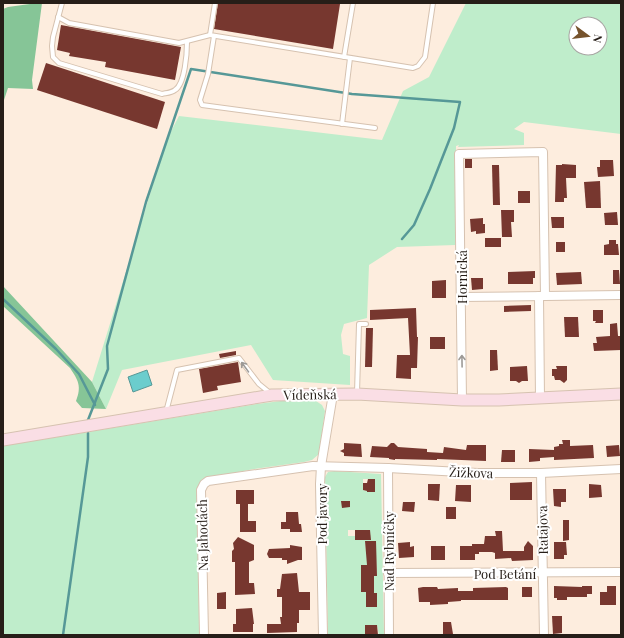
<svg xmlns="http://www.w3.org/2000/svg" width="624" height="638" font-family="'Playfair Display',serif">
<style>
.green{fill:#bfedcb;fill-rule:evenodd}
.forest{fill:#86c597}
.water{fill:#6bcdcd;stroke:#569897}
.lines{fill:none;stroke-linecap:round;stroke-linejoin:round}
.stream{stroke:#569897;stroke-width:2.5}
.building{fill:#77372f}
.lane-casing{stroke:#d6c2b0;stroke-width:6}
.street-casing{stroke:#d6c2b0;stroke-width:10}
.secondary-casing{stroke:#d6c2b0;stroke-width:13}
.lane{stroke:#fff;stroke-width:4}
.street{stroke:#fff;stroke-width:8}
.secondary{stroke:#fadee5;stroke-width:11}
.oneway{stroke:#9d9a97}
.labels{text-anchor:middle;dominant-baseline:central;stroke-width:4;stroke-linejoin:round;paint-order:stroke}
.street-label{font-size:13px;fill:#261e18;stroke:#fff}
</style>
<rect width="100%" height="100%" fill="#fdedde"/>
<!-- green -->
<g class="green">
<path d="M466,3H621V134L524,122L514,129L524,133V145L458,147L459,145L456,146L455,245L397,247L369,265L367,318L344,324L341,335L343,354L350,356V385L273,380L251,345L122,370L106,409L92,382L167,139L179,116L382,140L403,91L429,77ZM576,24H600V48H576Z"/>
<path d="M313,399L322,405L325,411L319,454L312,460L304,462L254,469L202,479L198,488L199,635H3V446L257,404L289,400Z"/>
<path d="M334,471L381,474L384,635H379L377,625H365V635H328L325,477L328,472ZM363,479H375V492H367V491L363,490ZM348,530H370V536H348ZM365,541H376V551H366ZM367,561H376L377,576H374V583H364L361,576V565H367ZM377,593V607H366V596Z"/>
</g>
<!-- forest -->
<g class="forest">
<path d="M37,3H42L32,80L33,89L8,88L3,103V9L8,7Z"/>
<path d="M3,286L92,382L106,409L82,408L76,401C82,386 78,380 70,368L3,306Z"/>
</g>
<!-- water -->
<path class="water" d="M147,370L152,385L133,392L128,377Z"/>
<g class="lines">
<!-- stream -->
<g class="stream">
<path d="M3,299L56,349L79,374L95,405"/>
<path d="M88,420L108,369L107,346L146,202L191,69L352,94L460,102L454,128L430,189L414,225L402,239"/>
<path d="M63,635L88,457V433"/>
</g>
</g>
<!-- building -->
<g class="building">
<path d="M218,3L340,4L333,49L214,29Z"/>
<path d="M61,25L181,47L175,80L105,67L106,62L69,56L70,53L57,50Z"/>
<path d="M46,63L165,102L157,129L37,90Z"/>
<rect x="465" y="159" width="7" height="9"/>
<path d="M600,160H613L614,176L598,177L597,167H600Z"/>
<path d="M562,164L576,165V178H566L567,198H564V202H555L556,165H562Z"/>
<path d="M492,165H499L500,205H493Z"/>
<path d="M600,181L601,208H586L584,182Z"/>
<rect x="518" y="191" width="12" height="12"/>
<path d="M501,210H514V222H511L512,237H502Z"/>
<path d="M617,212L618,225H605L604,213Z"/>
<path d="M551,217H564V228H552Z"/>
<path d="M483,218V224H485V233L476,234V231L471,232L470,219Z"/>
<rect x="485" y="238" width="16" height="9"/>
<path d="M609,240H616V244H618L619,255H604V245L609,244Z"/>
<rect x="556" y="242" width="9" height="10"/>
<path d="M613,270H619L620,284H613Z"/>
<path d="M535,271V278H533V284H508V272Z"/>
<path d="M581,272L582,284L557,285L556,273Z"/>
<path d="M471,278H483V289L472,290Z"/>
<path d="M446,280V298H432V281Z"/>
<path d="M531,305V311L504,312V306Z"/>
<path d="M416,308L417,337H418L417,368H411V379L396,378L397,355H410L408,318L370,320V310Z"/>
<path d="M593,310H603V323H595L596,321H593Z"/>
<path d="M564,317H578L579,337H565Z"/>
<path d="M617,323L618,336H621V350L594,351L593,343H597L596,337L610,336V324Z"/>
<path d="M366,328H373L372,367H365Z"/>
<rect x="430" y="337" width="15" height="12"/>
<path d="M490,350H497L498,370L490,371Z"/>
<path d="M236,351V355L220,358L219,354Z"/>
<path d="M238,362L241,382L217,386L218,390L203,393L199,369Z"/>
<path d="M527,366L528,381H522L519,383L516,381H510V367Z"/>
<path d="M556,366H567V380L564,383L560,380H555L554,376H552V369H557Z"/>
<path d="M562,440H570V446L593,445L594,458L554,460V457L540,458V461L529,462V449L554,450V447L559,446V444H563Z"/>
<path d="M344,443L361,444L362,457L344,456V453L340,451L344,449Z"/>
<path d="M391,443H394L398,447L427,449V452L443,453L444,447L466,450L467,445H486V461L437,459V460L395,459V460L389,459V458L370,457L372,446L387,447Z"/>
<path d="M619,445L620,456L607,457L606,446Z"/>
<path d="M502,450H515V462H501Z"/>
<path d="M368,479H375V492H367V491L363,490V483H367Z"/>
<path d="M532,482V500H510V483Z"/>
<path d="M428,484H440L439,501L428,500Z"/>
<path d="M589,484L601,485L602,497L589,498Z"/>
<path d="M456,485H471V502L455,501Z"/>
<path d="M553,489H566V502H561V507L554,506Z"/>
<path d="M236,490H254V504H248V521H256V532H240V504H236Z"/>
<path d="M341,501H350V507L342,508Z"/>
<path d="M403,502H415L414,512L402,511Z"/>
<rect x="446" y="507" width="10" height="12"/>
<path d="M286,512H298L299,524H301L302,532H290V529H281V522H286Z"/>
<path d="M563,520H569V540L563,541Z"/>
<path d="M355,530H370L371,540H355Z"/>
<path d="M495,531H502L503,551H524V547L528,541L533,546V560L512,561L511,558L495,559V553L492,552H479V554H475V560H460V546H472V544H484L485,536H496Z"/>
<path d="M238,537L254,545V560L249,562V583H254L255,594L235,595V562H232V551L234,549L233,543Z"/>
<path d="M365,541H376L377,576H374V593H377V607H366V592H361V565H367Z"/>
<path d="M410,542V547L414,546V557L399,558L398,543Z"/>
<path d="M554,542H566L567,555H564V559H554Z"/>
<path d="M290,545L302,547V560H298L287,564V560H282V558H269L267,554L269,549L290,548Z"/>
<rect x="431" y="546" width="14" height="14"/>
<path d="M297,573L299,592H310V610H299V623H297V632L267,633V624H281L280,617H282V597H277V589H280L282,574Z"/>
<path d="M554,586L582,587V586H592V594H587V597H567V600H557V598H554Z"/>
<path d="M607,586H616V605H600V592H607Z"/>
<path d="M423,587H437L438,589L458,588V591H473V588L506,587L508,588V600H461V601L448,602V604L430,605V602H419L418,588Z"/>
<rect x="522" y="587" width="10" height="10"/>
<path d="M226,592V609H217V593Z"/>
<path d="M252,608L254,624H253V632H233V624H236V609Z"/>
<path d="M552,616H562V633L553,634Z"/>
<path d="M443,622H451L453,634H443Z"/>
<path d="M365,625H377L378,635H365Z"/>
</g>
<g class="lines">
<defs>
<g id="lane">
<path d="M62,3L53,37L52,46L53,57L59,63L162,94C166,93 171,93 175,90C185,84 187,53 187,42"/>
<path d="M215,3L210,35L413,68L418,66L425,57L433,3"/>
<path d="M58,17L69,23L179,43L210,35"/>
<path d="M214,36L208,74L200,100L202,105L375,128"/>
<path d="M344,57L353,3"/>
<path d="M342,124L350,58"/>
<path d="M357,393L359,324H366"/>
<path d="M166,412L177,370L239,358L259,384L270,393"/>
</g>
<g id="street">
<path d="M539,296L540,399"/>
<path d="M461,297L621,295"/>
<path d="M462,400L459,154L543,152L545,295"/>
<path d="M388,468L389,635"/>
<path d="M541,473L544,635"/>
<path d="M388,573L621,572"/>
<path d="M204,635L201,490L204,484L208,481L313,466L388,468L478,473H541L621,469"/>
<path d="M323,635L320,484L321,466L333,394"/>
</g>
<path id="secondary" d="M3,440L272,395L357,394L462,400H499L621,394"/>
</defs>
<!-- lane casing -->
<use href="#lane" class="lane-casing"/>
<!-- street casing -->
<use href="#street" class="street-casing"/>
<!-- secondary casing -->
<use href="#secondary" class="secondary-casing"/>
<!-- lane -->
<use href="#lane" class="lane"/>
<!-- street -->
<use href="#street" class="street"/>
<!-- secondary -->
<use href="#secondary" class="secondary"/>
</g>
<!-- one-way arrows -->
<defs><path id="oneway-shaft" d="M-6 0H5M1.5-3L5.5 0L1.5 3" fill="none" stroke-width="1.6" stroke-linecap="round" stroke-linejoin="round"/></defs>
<g class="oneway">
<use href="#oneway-shaft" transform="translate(462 361) rotate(-91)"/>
<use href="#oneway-shaft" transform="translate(245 367) rotate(-126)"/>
</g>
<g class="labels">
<!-- street labels -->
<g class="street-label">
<text transform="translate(461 277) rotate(-90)">Hornická</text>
<text transform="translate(310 394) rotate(-1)">Vídeňská</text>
<text transform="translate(471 472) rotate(2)">Žižkova</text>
<text transform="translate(321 514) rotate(-90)">Pod javory</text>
<text transform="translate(542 530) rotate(-91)">Ratajova</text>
<text transform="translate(202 535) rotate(-91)">Na Jahodách</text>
<text transform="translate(388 551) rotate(-90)">Nad Rybníčky</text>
<text x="505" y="573">Pod Betání</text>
</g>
</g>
<!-- border -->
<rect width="624" height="638" fill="none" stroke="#261e18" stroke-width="8"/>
<!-- north arrow -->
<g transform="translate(588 36) rotate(105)"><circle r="19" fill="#ffffff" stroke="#a8a5a3"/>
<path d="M0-3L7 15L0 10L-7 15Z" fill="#76532c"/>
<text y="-6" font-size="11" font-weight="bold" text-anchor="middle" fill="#261e18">N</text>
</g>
</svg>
